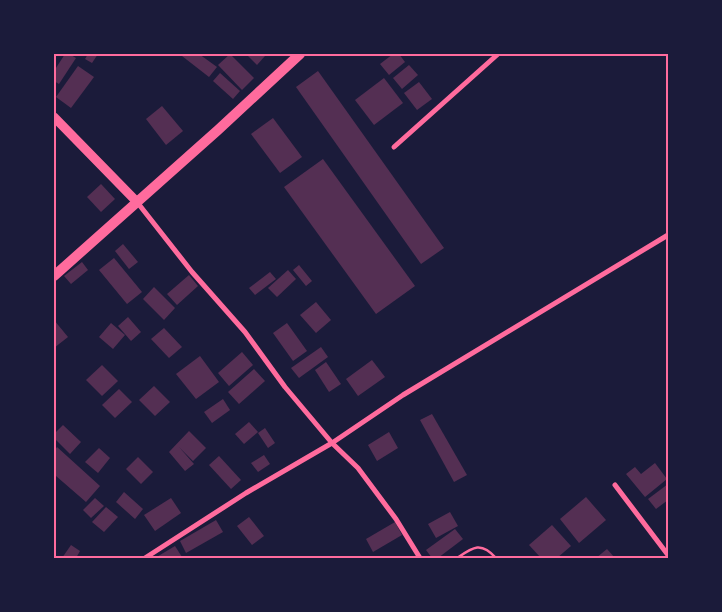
<svg xmlns="http://www.w3.org/2000/svg" width="722" height="612" font-family="'PT Sans',sans-serif">
<style>
.building{fill:#542f53}
.lines{fill:none;stroke-linecap:round;stroke-linejoin:round}
.path{stroke:#ff6b9d;stroke-width:2.5}
.minor{stroke:#ff6b9d;stroke-width:5}
.tertiary{stroke:#ff6b9d;stroke-width:9}
.secondary{stroke:#ff6b9d;stroke-width:10}
.neatline{fill:none;stroke:#ff6b9d;stroke-width:2}
</style>
<rect width="100%" height="100%" fill="#1b1b3a"/>
<!-- building -->
<g class="building">
<path d="M65,54H69L76,58L59,84L54,81V71Z"/>
<path d="M88,54H98L92,63L85,59Z"/>
<path d="M184,54H199L217,67L209,77L182,56Z"/>
<path d="M230,54L254,78L242,90L218,65Z"/>
<path d="M246,54H262L265,56L257,65Z"/>
<path d="M393,54H399L405,62L389,75L380,64Z"/>
<path d="M409,65L418,75L402,89L393,78Z"/>
<path d="M78,66L94,77L71,108L56,97Z"/>
<path d="M318,71L444,248L421,264L296,87Z"/>
<path d="M220,73L240,91L233,99L213,81Z"/>
<path d="M384,78L403,103L374,125L355,100Z"/>
<path d="M419,82L432,99L417,110L404,93Z"/>
<path d="M162,106L183,131L166,145L146,119Z"/>
<path d="M273,118L302,157L280,173L251,134Z"/>
<path d="M323,159L415,286L376,314L284,187Z"/>
<path d="M101,184L115,199L101,212L87,197Z"/>
<path d="M123,244L138,262L129,269L115,251Z"/>
<path d="M114,258L142,292L127,304L99,270Z"/>
<path d="M82,262L88,270L71,284L64,276Z"/>
<path d="M299,265L312,281L306,286L293,270Z"/>
<path d="M288,270L296,279L277,297L268,288Z"/>
<path d="M270,272L276,279L255,295L249,288Z"/>
<path d="M189,275L198,286L177,305L167,294Z"/>
<path d="M154,287L175,308L164,320L143,299Z"/>
<path d="M316,302L331,320L316,333L300,315Z"/>
<path d="M128,317L141,332L131,341L118,326Z"/>
<path d="M54,320L68,337L54,348Z"/>
<path d="M111,323L125,335L113,349L99,337Z"/>
<path d="M287,323L307,351L293,361L273,333Z"/>
<path d="M164,328L182,347L169,358L151,339Z"/>
<path d="M321,347L328,357L299,378L291,368Z"/>
<path d="M242,352L253,365L229,386L218,373Z"/>
<path d="M200,356L219,382L196,399L176,374Z"/>
<path d="M372,360L385,377L358,396L346,379Z"/>
<path d="M326,362L341,384L329,392L315,370Z"/>
<path d="M102,365L118,381L102,396L86,380Z"/>
<path d="M254,369L265,381L239,404L228,392Z"/>
<path d="M154,386L170,402L155,416L139,400Z"/>
<path d="M119,389L132,402L115,418L102,405Z"/>
<path d="M223,399L230,410L212,423L204,412Z"/>
<path d="M432,414L467,475L454,482L420,420Z"/>
<path d="M249,422L258,432L244,444L235,434Z"/>
<path d="M63,425L81,442L70,454L54,438V434Z"/>
<path d="M265,428L275,443L268,448L258,433Z"/>
<path d="M189,431L206,448L193,461L179,447L194,464L185,471L169,452Z"/>
<path d="M389,432L398,448L377,461L368,445Z"/>
<path d="M57,447L100,486L86,502L56,476L54,479V451Z"/>
<path d="M99,448L110,458L98,473L85,462Z"/>
<path d="M264,455L270,464L258,472L251,463Z"/>
<path d="M219,456L241,480L231,489L209,465Z"/>
<path d="M138,457L153,472L141,484L126,469Z"/>
<path d="M655,463L667,479L645,497L626,474L635,467L641,474Z"/>
<path d="M668,484V500L656,509L648,499Z"/>
<path d="M124,492L143,509L135,519L116,502Z"/>
<path d="M586,497L606,520L579,543L560,519Z"/>
<path d="M95,498L104,506L91,518L83,510Z"/>
<path d="M171,498L181,513L155,531L144,515Z"/>
<path d="M106,507L118,517L104,532L92,522Z"/>
<path d="M450,512L458,526L436,538L428,524Z"/>
<path d="M249,517L264,536L252,545L237,526Z"/>
<path d="M216,520L223,532L186,553L180,541Z"/>
<path d="M395,522L402,535L373,552L366,539Z"/>
<path d="M552,525L571,546L557,558H541L529,545Z"/>
<path d="M455,529L463,539L438,558H432L426,550Z"/>
<path d="M71,545L80,551L76,558H62Z"/>
<path d="M175,546L182,557L179,558H155Z"/>
<path d="M607,549L615,558H596Z"/>
</g>
<g class="lines">
<!-- path -->
<path class="path" d="M457,558C473,547 481,541 496,558"/>
<!-- minor -->
<g class="minor">
<path d="M394,147L498,54"/>
<path d="M137,202L192,272L245,332L285,387L332,443L358,468L396,519L420,558"/>
<path d="M615,485L668,555"/>
<path d="M145,558L246,493L332,443L403,395L668,235"/>
</g>
<!-- tertiary -->
<path class="tertiary" d="M54,117L137,202"/>
<!-- secondary -->
<path class="secondary" d="M54,276L218,130L300,54"/>
</g>
<!-- border -->
<rect width="722" height="612" fill="none" stroke="#1b1b3a" stroke-width="110"/>
<rect x="55" y="55" width="612" height="502" class="neatline"/>
</svg>
